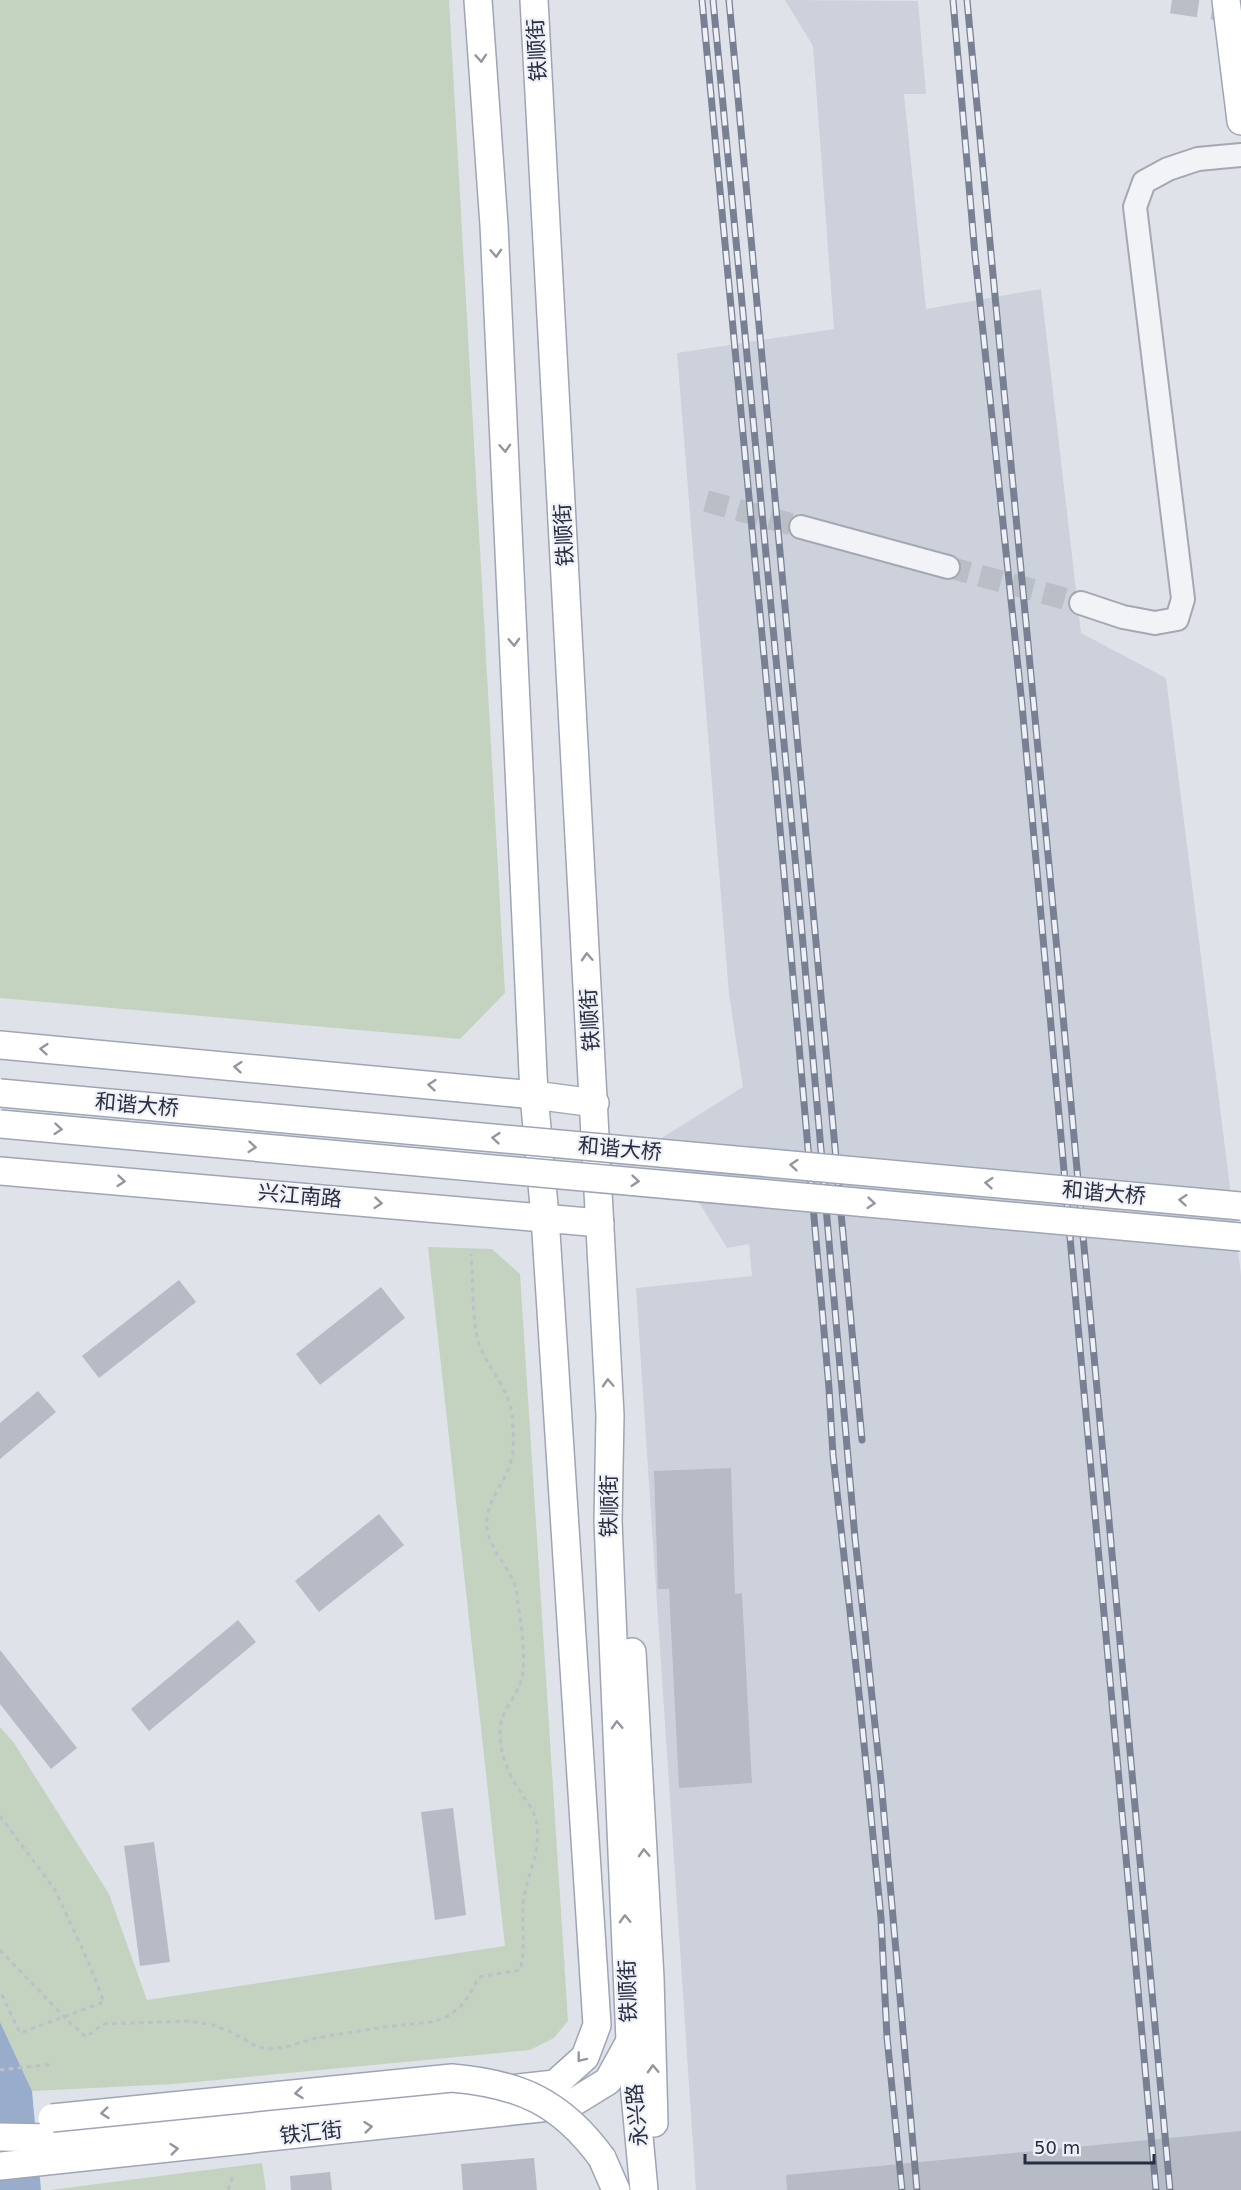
<svg xmlns="http://www.w3.org/2000/svg" width="1241" height="2190" font-family="'DejaVu Sans','Noto Sans SC',sans-serif">
<style>
.built{fill:#cdd1db}
.green{fill:#c3d3c0}
.water{fill:#98adcb}
.building{fill:#b6bbc6}
.lines{fill:none;stroke-linecap:round;stroke-linejoin:round}
.minor-tunnel{stroke:#babec7;stroke-width:22;stroke-dasharray:22 11;stroke-linecap:butt}
.major-tunnel{stroke:#babec7;stroke-width:27;stroke-dasharray:27 14;stroke-linecap:butt}
.minor-casing{stroke:#a4a8b3;stroke-width:26}
.major-casing{stroke:#9ea5b5;stroke-width:30}
.path{stroke:#bdc0c8;stroke-width:3;stroke-dasharray:4.5 4.5;stroke-linecap:butt}
.minor{stroke:#f2f3f7;stroke-width:22}
.major{stroke:#fff;stroke-width:27}
.rail-casing{stroke:#788093;stroke-width:7}
.rail{stroke:#eff1f7;stroke-width:4.5;stroke-dasharray:14;stroke-linecap:butt}
.major-bridge-casing{stroke:#9ea5b5;stroke-width:30;stroke-linecap:butt}
.major-bridge{stroke:#fff;stroke-width:27}
.oneway{stroke:#9396a0}
.labels{text-anchor:middle;dominant-baseline:central;stroke-width:4.5;stroke-linejoin:round;paint-order:stroke}
.street-label{font-size:21px;fill:#272e41;stroke:#eff1f7}
</style>
<rect width="100%" height="100%" fill="#dfe2e9"/>
<!-- built -->
<path class="built" d="M785,0L918,1L926,94H904L926,309L1041,289L1081,633L1166,678L1241,1275V2190H696L636,1288L752,1276L749,1244L727,1248L660,1139L743,1087L729,994L677,353L834,329L813,46Z"/>
<!-- green -->
<g class="green">
<path d="M0,0H449L505,993L460,1039L0,998Z"/>
<path d="M428,1247L492,1249L520,1274L568,2021L554,2038L530,2050L174,2084L32,2091L0,2022V1727L14,1743L109,1894L147,2000L505,1946Z"/>
<path d="M262,2163L266,2190H50Z"/>
</g>
<!-- water -->
<path class="water" d="M0,2022L32,2091L41,2190H0Z"/>
<!-- building -->
<g class="building">
<path d="M179,1280L196,1302L99,1378L82,1356Z"/>
<path d="M381,1287L405,1318L320,1385L296,1354Z"/>
<path d="M38,1391L56,1412L0,1459V1423Z"/>
<path d="M731,1468L735,1594L742,1593L752,1783L679,1788L669,1589H658L654,1471Z"/>
<path d="M379,1514L404,1545L319,1612L295,1581Z"/>
<path d="M238,1620L256,1642L149,1731L131,1709Z"/>
<path d="M0,1650L77,1748L51,1769L0,1704Z"/>
<path d="M453,1808L466,1915L435,1920L421,1812Z"/>
<path d="M154,1842L170,1962L140,1966L124,1846Z"/>
<path d="M1241,2131V2190H787L786,2175Z"/>
<path d="M534,2158L537,2190H463L461,2164Z"/>
<path d="M330,2172L332,2190H291L290,2176Z"/>
</g>
<g class="lines">
<!-- minor-tunnel -->
<g class="minor-tunnel">
<path d="M706,501L801,527"/>
<path d="M948,567L1081,603"/>
</g>
<!-- major-tunnel -->
<path class="major-tunnel" d="M1172,0L1241,10"/>
<defs>
<g id="minor">
<path d="M801,527L948,567"/>
<path d="M1081,603L1123,617L1155,623L1177,619L1183,599L1135,207L1144,182L1168,169L1198,159L1241,155"/>
</g>
<g id="major">
<path d="M534,0L610,1415L608,1521L630,2041L644,2190"/>
<path d="M1226,0L1241,121"/>
<path d="M0,1045L534,1095L595,1103"/>
<path d="M0,1171L600,1223"/>
<path d="M632,1652L650,1978L654,2123"/>
<path d="M0,2137L53,2138L555,2084L585,2057L597,2025L545,1217L534,1095L494,225L478,0"/>
<path d="M602,2158L616,2190"/>
<path d="M0,2166L569,2105L608,2081L630,2041"/>
</g>
</defs>
<!-- minor casing -->
<use href="#minor" class="minor-casing"/>
<!-- major casing -->
<use href="#major" class="major-casing"/>
<!-- path -->
<g class="path">
<path d="M0,1816L55,1890L88,1961L104,2002L20,2033L0,1991"/>
<path d="M0,1950L65,2018L86,2037L103,2024L188,2021L213,2025L231,2032L258,2047L268,2049L286,2047L316,2038L384,2027L431,2022L445,2018L459,2008L468,1997L479,1977L520,1970C527,1946 520,1922 524,1898C528,1871 544,1845 535,1817C533,1809 526,1801 521,1793C509,1775 499,1753 500,1730C501,1711 514,1700 520,1684C529,1663 519,1613 516,1589C510,1567 491,1553 487,1528C484,1503 505,1484 511,1461C515,1446 513,1430 512,1415C509,1387 486,1367 478,1341C472,1319 473,1278 471,1254"/>
<path d="M0,2070L54,2064"/>
<path d="M228,2190L234,2173"/>
</g>
<!-- minor -->
<use href="#minor" class="minor"/>
<!-- major -->
<use href="#major" class="major"/>
<defs>
<g id="rail">
<path d="M702,0L776,783L829,1388L833,1455L860,1703L881,1918L887,2037L902,2190"/>
<path d="M713,0L800,910L855,1538L881,1781L917,2190"/>
<path d="M729,0L862,1440"/>
<path d="M953,0L975,255L1022,705L1156,2190"/>
<path d="M967,0L1057,950L1170,2190"/>
</g>
</defs>
<!-- rail casing -->
<use href="#rail" class="rail-casing"/>
<!-- rail -->
<use href="#rail" class="rail"/>
<defs>
<g id="major-bridge">
<path d="M0,1093L1241,1206"/>
<path d="M0,1124L1241,1237"/>
<path d="M52,2118L452,2078C520,2084 561,2102 602,2158"/>
</g>
</defs>
<!-- major-bridge casing -->
<use href="#major-bridge" class="major-bridge-casing"/>
<!-- major-bridge -->
<use href="#major-bridge" class="major-bridge"/>
</g>
<!-- one-way arrows -->
<defs><path id="oneway-chevron" d="M-2-3.5L2.5 0L-2 3.5" fill="none" stroke-width="1.6" stroke-linecap="round" stroke-linejoin="round" transform="scale(1.5)"/></defs>
<g class="oneway">
<use href="#oneway-chevron" transform="translate(481 58) rotate(86)"/>
<use href="#oneway-chevron" transform="translate(496 253) rotate(87)"/>
<use href="#oneway-chevron" transform="translate(505 448) rotate(87)"/>
<use href="#oneway-chevron" transform="translate(514 642) rotate(87)"/>
<use href="#oneway-chevron" transform="translate(587 957) rotate(-93)"/>
<use href="#oneway-chevron" transform="translate(44 1049) rotate(-175)"/>
<use href="#oneway-chevron" transform="translate(238 1067) rotate(-175)"/>
<use href="#oneway-chevron" transform="translate(432 1085) rotate(-175)"/>
<use href="#oneway-chevron" transform="translate(58 1129) rotate(5)"/>
<use href="#oneway-chevron" transform="translate(496 1138) rotate(-175)"/>
<use href="#oneway-chevron" transform="translate(252 1147) rotate(5)"/>
<use href="#oneway-chevron" transform="translate(794 1165) rotate(-175)"/>
<use href="#oneway-chevron" transform="translate(121 1181) rotate(5)"/>
<use href="#oneway-chevron" transform="translate(635 1181) rotate(5)"/>
<use href="#oneway-chevron" transform="translate(989 1183) rotate(-175)"/>
<use href="#oneway-chevron" transform="translate(1183 1200) rotate(-175)"/>
<use href="#oneway-chevron" transform="translate(378 1203) rotate(5)"/>
<use href="#oneway-chevron" transform="translate(871 1203) rotate(5)"/>
<use href="#oneway-chevron" transform="translate(608 1383) rotate(-93)"/>
<use href="#oneway-chevron" transform="translate(617 1725) rotate(-92)"/>
<use href="#oneway-chevron" transform="translate(644 1853) rotate(-93)"/>
<use href="#oneway-chevron" transform="translate(625 1919) rotate(-92)"/>
<use href="#oneway-chevron" transform="translate(581 2058) rotate(128)"/>
<use href="#oneway-chevron" transform="translate(653 2069) rotate(-92)"/>
<use href="#oneway-chevron" transform="translate(299 2093) rotate(174)"/>
<use href="#oneway-chevron" transform="translate(105 2113) rotate(174)"/>
<use href="#oneway-chevron" transform="translate(368 2127) rotate(-6)"/>
<use href="#oneway-chevron" transform="translate(174 2149) rotate(-6)"/>
</g>
<g class="labels">
<!-- street labels -->
<g class="street-label">
<text transform="translate(537 50) rotate(-93)">铁顺街</text>
<text transform="translate(564 535) rotate(-93)">铁顺街</text>
<text transform="translate(590 1020) rotate(-93)">铁顺街</text>
<text transform="translate(137 1105) rotate(5)">和谐大桥</text>
<text transform="translate(620 1149) rotate(5)">和谐大桥</text>
<text transform="translate(1104 1193) rotate(5)">和谐大桥</text>
<text transform="translate(300 1196) rotate(5)">兴江南路</text>
<text transform="translate(609 1506) rotate(-90)">铁顺街</text>
<text transform="translate(628 1991) rotate(-92)">铁顺街</text>
<text transform="translate(637 2115) rotate(-95)">永兴路</text>
<text transform="translate(311 2133) rotate(-6)">铁汇街</text>
</g>
</g>
<!-- scale -->
<path d="M1025 2154v9h129v-9" fill="none" stroke="#272e41" stroke-width="3"/>
<text x="1034" y="2154" font-size="18" fill="#272e41" stroke="#eff1f7" stroke-width="4.5" paint-order="stroke">50 m</text>
</svg>
